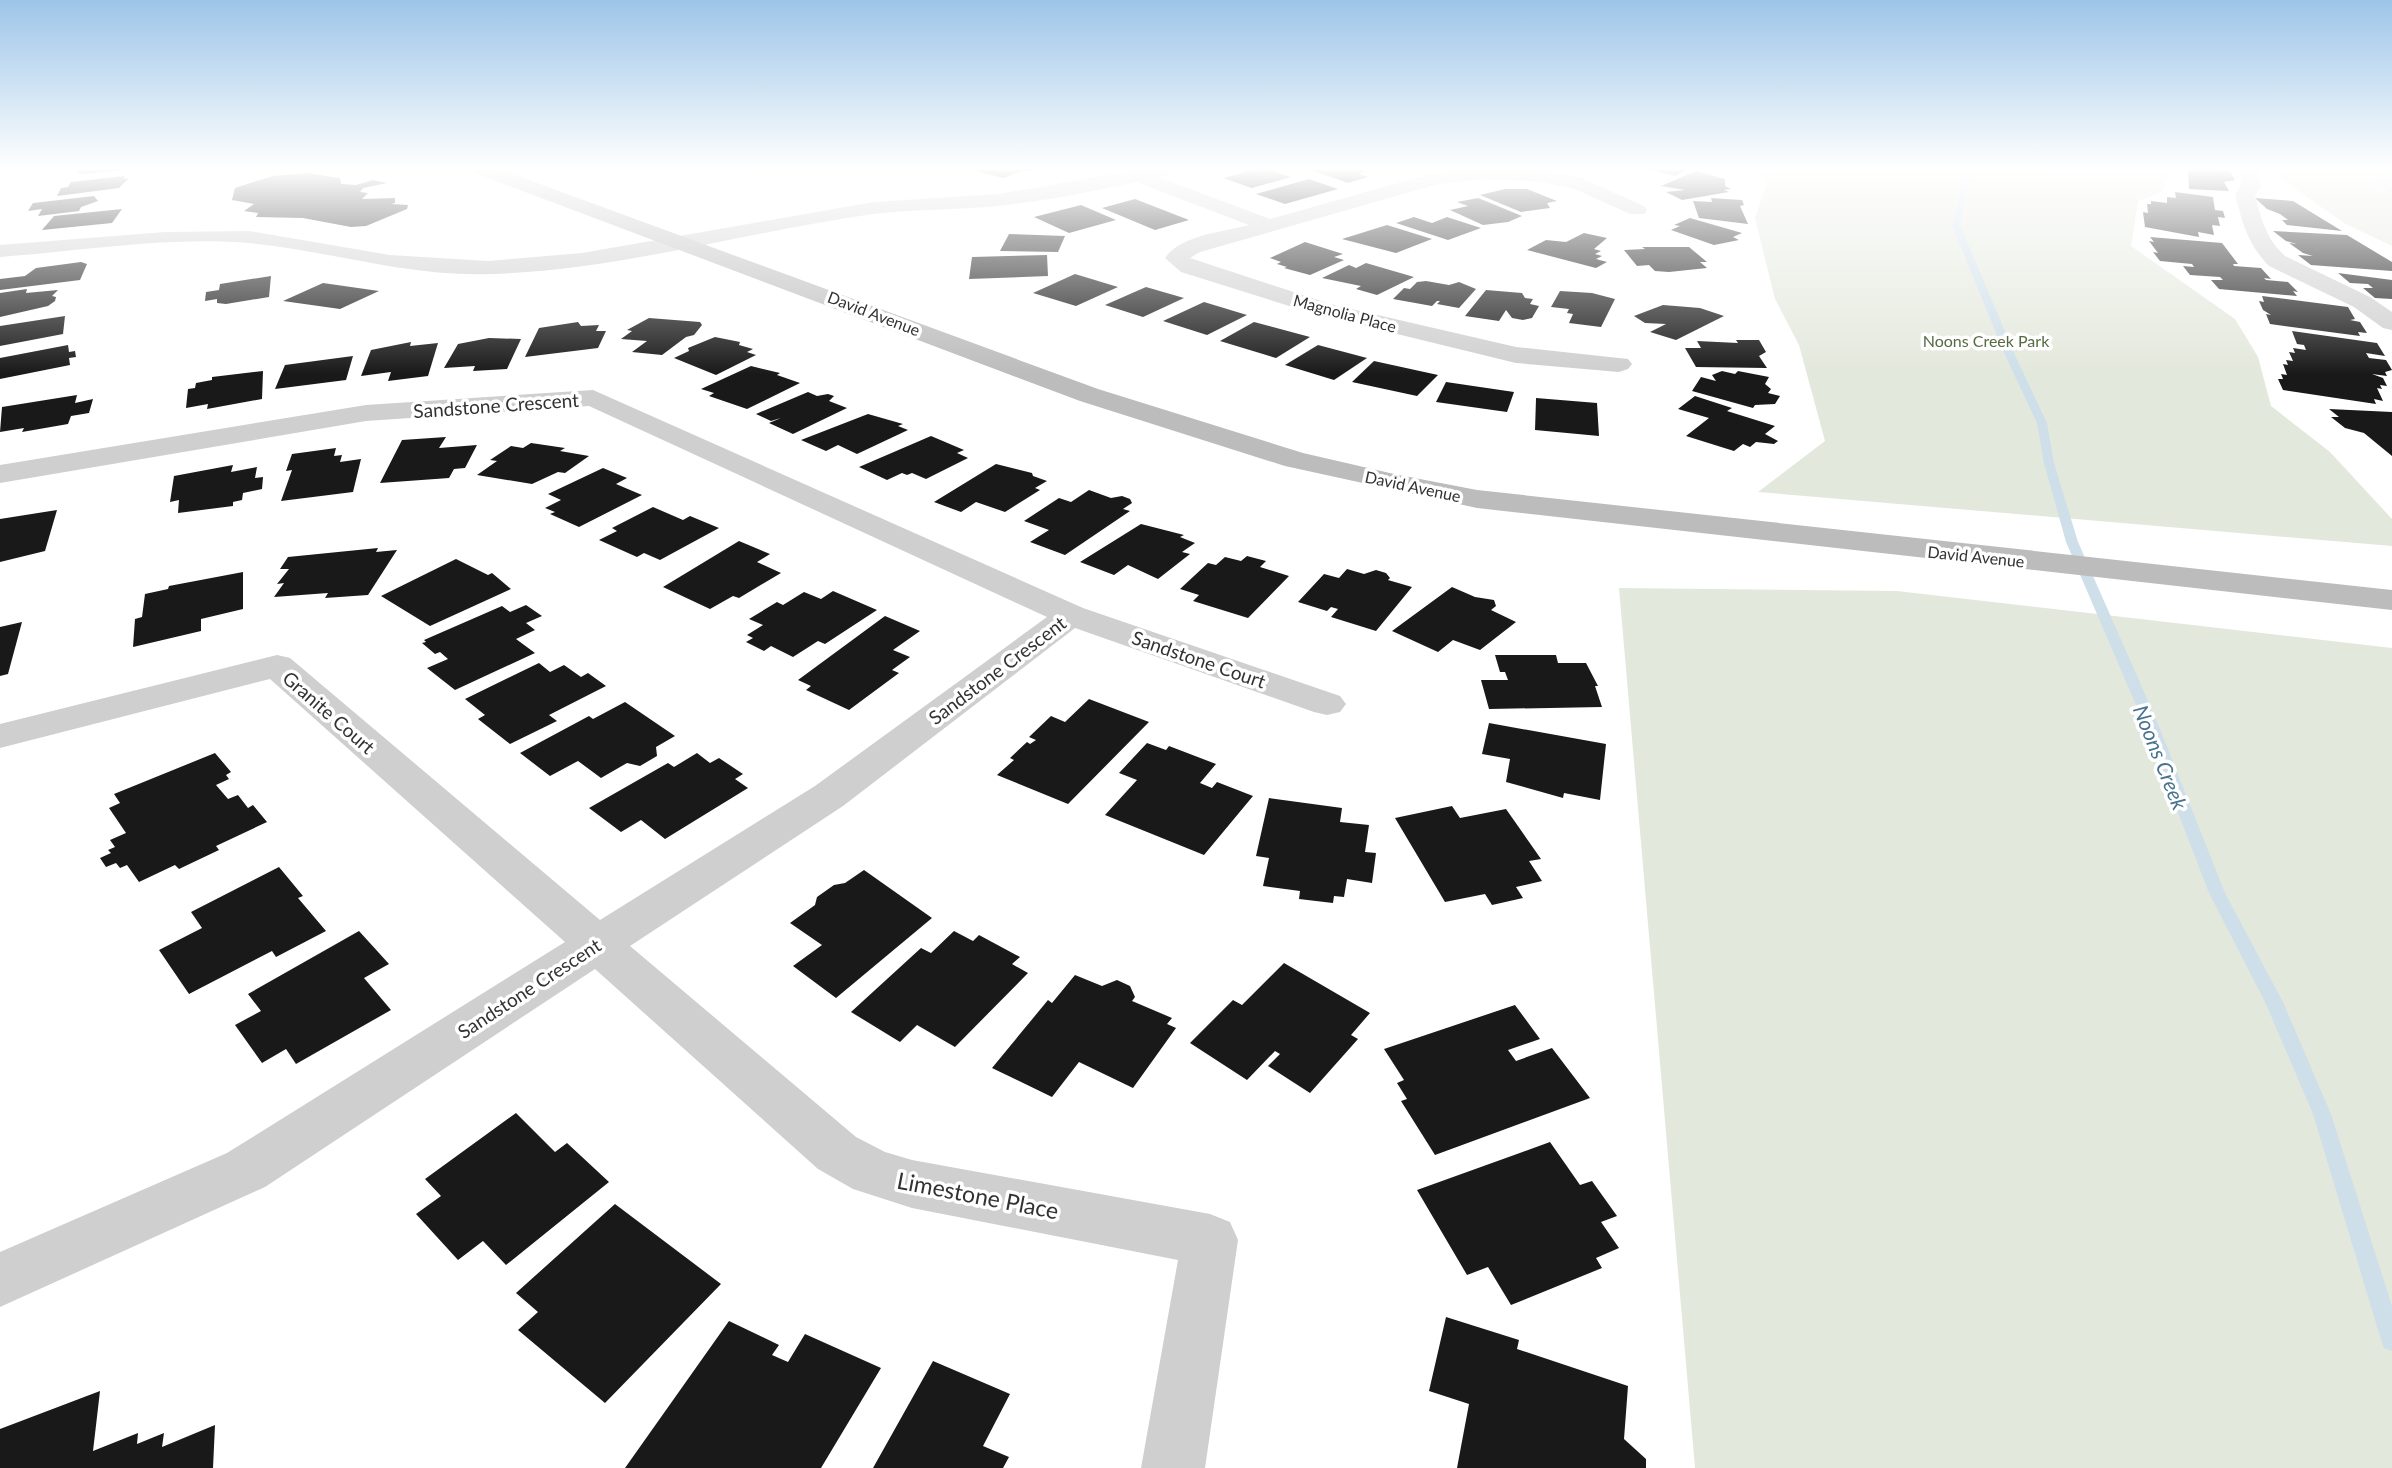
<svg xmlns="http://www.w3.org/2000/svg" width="2392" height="1468" font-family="Lato,sans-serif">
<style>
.green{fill:#e3e8dc}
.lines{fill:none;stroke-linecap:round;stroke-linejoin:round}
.stream{fill:#cedfe9;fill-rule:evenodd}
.building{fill:#191919}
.minor{fill:#cfcfcf;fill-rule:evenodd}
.tertiary{fill:#cfcfcf;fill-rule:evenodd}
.secondary{fill:#bcbcbc;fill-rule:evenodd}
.labels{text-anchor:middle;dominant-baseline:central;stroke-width:7;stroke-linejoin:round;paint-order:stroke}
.far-street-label{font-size:16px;fill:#323232;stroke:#fff}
.far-park-label{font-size:16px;fill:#576b43;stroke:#fff}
.street-label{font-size:19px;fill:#323232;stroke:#fff}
.water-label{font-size:21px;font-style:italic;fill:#46748f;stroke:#fff}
.near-street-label{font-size:23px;fill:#323232;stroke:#fff}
</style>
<rect width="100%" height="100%" fill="#fff"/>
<!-- green -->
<g class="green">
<path d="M1759,169H2163L2168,176L2162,192L2138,201L2131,246L2235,319L2258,357L2271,406L2330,452L2392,519V546L1758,492L1825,441L1799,345L1775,299L1755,218L1767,182Z"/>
<path d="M2276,169H2392V246L2344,223L2270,171Z"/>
<path d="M1619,588L1897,591L2392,648V1468H1695Z"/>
</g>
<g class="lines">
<!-- stream -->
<g class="stream">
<path d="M1966,169H1972L1960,225L2015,355L2047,423L2054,463L2078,542L2156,719L2225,893L2283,1002L2331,1114L2392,1306V1351L2384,1348L2381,1340L2313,1114L2265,1002L2209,893L2142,719L2066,542L2044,463L2037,423L2005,355L1952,225Z"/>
<path d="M2387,169H2392V172L2383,182L2392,189V195L2376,182Z"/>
</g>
</g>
<!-- building -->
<g class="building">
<path d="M79,169H125V170L85,174L78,173Z"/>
<path d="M980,169H1033V171H1020L1004,178L975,171Z"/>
<path d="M1257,169H1267L1291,177L1252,188L1223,178Z"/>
<path d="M1308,169H1364L1361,171L1367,172L1359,174L1368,177L1348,183Z"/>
<path d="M1645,169H1686L1676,176Z"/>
<path d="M2213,169L2230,171L2235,180L2224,182L2229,191L2189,189L2188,170Z"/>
<path d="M1696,171L1725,179V186L1731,189L1724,190L1729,192L1682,200L1666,192L1685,190L1661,186Z"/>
<path d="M307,173L340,178L341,184L356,185L373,180L387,183L363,188L360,192L368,193L362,199L395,198V203L391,204L408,205L407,209L366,226L351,227L303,218L256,217L258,213L244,211L254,204L232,200L235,188L273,176Z"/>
<path d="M125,176L123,179L129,178L119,188L57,196L61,188L68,187L71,182Z"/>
<path d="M1309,179L1338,189L1285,204L1256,194Z"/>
<path d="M1505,189H1527L1557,201L1547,203L1550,208L1521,212L1480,195Z"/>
<path d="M2175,192L2213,197L2215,210L2223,211L2225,218L2218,217L2220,226L2212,225L2214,235L2198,232L2199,237L2145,227L2143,212L2148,213L2147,204H2151V201L2167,203V197L2176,198Z"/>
<path d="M94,196L98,201L81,207L79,211L38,216L42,209L28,211L33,203Z"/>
<path d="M1478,198L1488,202L1522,216L1508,222L1483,225L1450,210L1468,206L1457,202Z"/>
<path d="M1711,198L1742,200L1744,205L1740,206L1748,224L1699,218L1693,201L1712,202Z"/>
<path d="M2255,198L2293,201L2342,231L2287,225L2282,220H2288L2280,214L2267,209Z"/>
<path d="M1135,199L1189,220L1155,230L1102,208Z"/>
<path d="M1081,205L1116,220L1069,233L1034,217Z"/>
<path d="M122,209L112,223L42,230L54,216Z"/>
<path d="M1414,217L1432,223L1447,217L1481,228L1448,240L1396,223Z"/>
<path d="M1690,218L1742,233L1733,237L1739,240L1714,245L1671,230L1680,226L1674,225Z"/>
<path d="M1387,225L1432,239L1396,253L1342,239Z"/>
<path d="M2273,231L2347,235L2392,262V271L2311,265L2298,255L2313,256L2303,253L2289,243L2297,244L2286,241Z"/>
<path d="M1584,233L1607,238L1594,249L1601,251L1595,254L1602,256L1596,259L1607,262L1596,268L1527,250L1546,240L1566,242Z"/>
<path d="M1009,234L1065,236L1058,252L1000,251Z"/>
<path d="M2150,237L2222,243L2238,264H2233L2234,266L2261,268L2271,279L2264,278L2266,280L2288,282L2298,292L2293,291L2297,296L2219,289L2211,280H2223L2220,277L2190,275L2183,266L2194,267L2192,264L2160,261L2153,252L2158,253L2149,241L2154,242Z"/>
<path d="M1305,242L1343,254L1334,257L1344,260L1310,275L1284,268L1287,267L1277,264L1281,262L1270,258Z"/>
<path d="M1642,247H1689L1707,262H1700L1707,268L1669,272L1655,271L1649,265L1637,266L1624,250L1645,249Z"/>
<path d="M1047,255L1048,276L969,279L972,257Z"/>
<path d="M81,262L87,264L80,280L0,290V279L25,276L36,268Z"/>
<path d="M1366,263L1414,277L1377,295L1356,289L1361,286L1322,278L1349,265L1356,268Z"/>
<path d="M2338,273L2392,280V299L2375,298L2363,288H2373L2368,284L2350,283Z"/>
<path d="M1075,274L1118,287L1076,306L1033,293Z"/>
<path d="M271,276L269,297L226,304L217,303V299L205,301L206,292L219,290L220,284Z"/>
<path d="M1426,281L1449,285L1459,282L1476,289L1459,308L1437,304L1440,301H1437L1432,306L1393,299L1404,288L1410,289L1417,282Z"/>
<path d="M323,283L379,291L340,309L283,301Z"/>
<path d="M1146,287L1184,298L1143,317L1105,305Z"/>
<path d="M27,289L26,293L58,290L52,296L56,297L55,301L48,306L0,317V293Z"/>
<path d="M1486,290L1522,293L1525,298L1533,299L1530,304L1539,306L1532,318L1523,320L1512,318L1506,310L1499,321L1465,316Z"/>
<path d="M1560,291L1592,293L1615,299L1601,327L1569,323L1573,314L1567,313L1569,309L1551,307Z"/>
<path d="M2262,296L2348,307L2355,319L2350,320L2360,322L2367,333L2358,332L2360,336L2270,324L2266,314L2271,315L2263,310L2259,301L2264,302Z"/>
<path d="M1204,302L1247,315L1207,335L1163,321Z"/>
<path d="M1663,305L1700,308L1724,316L1676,340L1650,332L1666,324L1645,323L1634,316Z"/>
<path d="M65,316L63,334L0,346V326Z"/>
<path d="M649,318L700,322L702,325L694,335L686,337L662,355L632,352L647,341L621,339L632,331L627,330Z"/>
<path d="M578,322L581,326L599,325L596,331H606L598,348L525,357L539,328Z"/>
<path d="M1254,322L1310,337L1276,358L1220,341Z"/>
<path d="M2292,331L2377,343L2385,356L2366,353L2369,358L2386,360L2392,370L2385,372L2387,376L2372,374L2383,378L2387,386L2380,385L2382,389L2377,388L2383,401L2374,399L2376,404L2283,390L2278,379H2283L2281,374L2287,375L2283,364L2288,365L2286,360L2293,361L2289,352L2295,353L2293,348L2306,350L2304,345L2297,344Z"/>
<path d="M715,337L740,342L739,345L753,349L747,352L756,355L716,375L674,358L689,351L688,348Z"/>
<path d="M489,338L521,339L507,369L473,371L475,366L444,368L458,344Z"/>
<path d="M1736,340H1759L1766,352L1759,356L1767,368L1696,367L1685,348H1701L1697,341L1738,343Z"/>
<path d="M411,342L410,346L438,343L428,376L388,381L391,372L361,376L371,350Z"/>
<path d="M68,345L69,352L75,351L76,357L69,358L70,365L0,379V358Z"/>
<path d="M1318,345L1367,358L1334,380L1285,365Z"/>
<path d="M353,356L346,380L275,389L285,365Z"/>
<path d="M1374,361L1438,375L1417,396L1352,382Z"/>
<path d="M751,366L780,373L777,375L800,383L747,409L709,396L714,393L701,389Z"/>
<path d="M263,371L262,399L207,409L208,404L186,408L188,389L195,388L196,383L212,380V377Z"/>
<path d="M1722,371L1735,374L1738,371L1769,377L1765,384L1771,389L1768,393L1780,396L1775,404L1755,405L1753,408L1692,391L1701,377L1716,381L1712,375Z"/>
<path d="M1446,382L1514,392L1507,412L1436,402Z"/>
<path d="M808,392L817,396L828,394L834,396L829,401L847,408L793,434L769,423L781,418L771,421L756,414Z"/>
<path d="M77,395L75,403L93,399L89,413L71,416L68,424L22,432L24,428L0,432L2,407Z"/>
<path d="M1695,396L1732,408L1727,411L1775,426L1765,434L1778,441L1774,444L1756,442L1750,447L1743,444L1734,451L1686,436L1709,418L1678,409Z"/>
<path d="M1536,398L1597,403L1599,436L1535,430Z"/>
<path d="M2329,409L2392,412V456L2364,433L2345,428L2331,417H2339Z"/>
<path d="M868,414L903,424L898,426L908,430L857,454L838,445L826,451L801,440Z"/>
<path d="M931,436L964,450L957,453L968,458L926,479L912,473L907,475L902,473L887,480L859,467Z"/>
<path d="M446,437L439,448L477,445L465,468L454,469L449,478L380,483L402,440Z"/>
<path d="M531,443L565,448L560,451L589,456L565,473L558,472L532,484L477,475L497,461L490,460L511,446L523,448Z"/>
<path d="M336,448L334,456L342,455L340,462L361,459L353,492L281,501L292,470L286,471L292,454Z"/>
<path d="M996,464L1032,473L1033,476L1047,481L1035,488L1040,490L1005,512L976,502L961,512L934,502Z"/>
<path d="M233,465L231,472L257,467L255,478L263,477L262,489L243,493L242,500L233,502V506L178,513L179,500L170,502L174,476Z"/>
<path d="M603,468L627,478L616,484L642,495L579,527L550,514L555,512L545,508L561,500L548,494Z"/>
<path d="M1089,490L1111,498L1122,496L1130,499L1132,503L1123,509L1130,511L1065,555L1030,542L1049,530L1024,521L1059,498L1071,502Z"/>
<path d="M653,507L683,520L690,516L719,528L660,560L644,553L637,557L599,540L617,531L612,528Z"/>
<path d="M57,510L45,551L0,562V519Z"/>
<path d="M1141,524L1184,535L1180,537L1195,543L1182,552L1190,554L1158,579L1128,565L1114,575L1080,562Z"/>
<path d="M739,541L770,554L757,562L781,573L739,598L733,596L710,609L663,587Z"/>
<path d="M378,548L376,552L397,550L368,595L325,598L328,593L274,597L284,583L277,584L289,569H280L288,557Z"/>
<path d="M1247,556L1266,561L1260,567L1289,576L1248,618L1193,601L1199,595L1180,589L1208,563L1216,565L1225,557L1241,561Z"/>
<path d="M456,559L488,575L492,573L511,589L430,626L381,596Z"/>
<path d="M1347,569L1364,574L1376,570L1386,573L1390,578L1388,580L1412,587L1376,631L1331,617L1338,609L1331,607L1327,611L1298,602L1324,574L1339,578Z"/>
<path d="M243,572V609L201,619V631L133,647L135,619L142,617L145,594L168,589L169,586Z"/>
<path d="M1452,587L1475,597L1494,600L1496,606L1491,610L1516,622L1480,650L1453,640L1438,652L1392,631Z"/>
<path d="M833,591L877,610L825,644L818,641L793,657L771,646L764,651L746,642L753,638L747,635L763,625L749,619L777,602L783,605L804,592L821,599Z"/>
<path d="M526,605L542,616L526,623L535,630L516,639L535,653L455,690L427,668L448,659L440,652L435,654L422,643L426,642L424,640L502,606L510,612Z"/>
<path d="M885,616L920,631L893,650L910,657L892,670L899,673L849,710L806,690L811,686L798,680Z"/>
<path d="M22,622L8,674L0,676V627Z"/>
<path d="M1495,655H1556L1558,663H1586L1598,686H1595L1602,707L1489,709L1481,680H1508L1505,672H1500Z"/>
<path d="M539,663L550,672L564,665L581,677L588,673L606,686L549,715L557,721L510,744L478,719L485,715L465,699Z"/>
<path d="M1089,699L1149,722L1068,804L997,775L1014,760L1010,758L1027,742L1030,744L1036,740L1029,737L1051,716L1065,722Z"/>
<path d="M625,702L675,736L656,747L657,756L640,766L627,763L601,778L578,761L550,776L520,753L589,716L593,719Z"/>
<path d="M1489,723L1606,744L1600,800L1564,793L1563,798L1506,782L1510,759L1482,754Z"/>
<path d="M1147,743L1166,750L1169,746L1216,764L1200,783L1212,788L1217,782L1253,796L1204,855L1105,815L1137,780L1119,773Z"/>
<path d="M215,753L231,772L226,775L229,779L216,785L228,799L238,795L248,808L253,805L267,822L216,846L219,850L179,869L175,865L139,882L127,865L120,868L116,863L106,867L100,858L111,853L108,850L115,847L110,840L126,833L109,808L120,803L114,794Z"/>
<path d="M697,753L710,763L719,758L743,774L735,779L748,788L665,839L641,820L621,832L589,808L668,763L674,767Z"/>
<path d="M1269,798L1342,808L1340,822L1369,825L1365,852L1376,853L1372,883L1347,879L1344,897L1334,896L1333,903L1299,899L1300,891L1263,886L1269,858L1256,856Z"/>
<path d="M1452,806L1460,818L1506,809L1541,859L1529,861L1542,881L1516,887L1523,898L1492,905L1485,894L1445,902L1395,818Z"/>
<path d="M279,867L303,896L298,898L326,931L276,957L272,951L189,994L159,950L202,928L191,912Z"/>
<path d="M864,870L932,918L836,998L793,966L822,945L790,923L815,905L817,897L834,885L845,883Z"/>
<path d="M359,931L389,964L364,978L391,1010L296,1064L286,1049L262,1063L235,1025L261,1011L248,994Z"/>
<path d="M954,931L973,941L979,935L1020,957L1012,964L1028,973L955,1047L917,1025L900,1042L851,1012L921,948L931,953Z"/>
<path d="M1284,963L1370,1013L1351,1035L1358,1039L1310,1093L1268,1066L1280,1054L1275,1051L1247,1080L1190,1043L1233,1000L1242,1005Z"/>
<path d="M1075,975L1102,986L1117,980L1130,986L1135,997L1132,1001L1172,1018L1167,1024L1176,1028L1133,1088L1079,1062L1052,1097L992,1068L1048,1000L1052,1003Z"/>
<path d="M1515,1005L1540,1039L1508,1050L1516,1061L1552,1048L1590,1098L1435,1155L1401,1101L1407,1099L1397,1083L1404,1080L1384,1049Z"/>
<path d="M516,1113L555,1152L567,1143L609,1182L506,1265L483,1241L458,1260L416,1214L441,1196L425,1179Z"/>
<path d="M1550,1142L1580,1185L1592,1181L1617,1216L1601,1222L1619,1248L1596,1258L1602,1268L1511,1305L1488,1267L1467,1275L1417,1190Z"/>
<path d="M615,1204L721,1284L605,1403L518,1330L538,1312L516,1293Z"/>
<path d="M1446,1317L1519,1340L1517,1349L1628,1386L1624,1439L1646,1459V1468H1457L1469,1404L1429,1391Z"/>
<path d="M729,1321L779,1345L772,1355L788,1362L805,1334L881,1368L821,1468H625Z"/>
<path d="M933,1361L1010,1394L983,1446L1009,1457L1003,1468H873Z"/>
<path d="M100,1391L93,1451L138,1433L137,1444L164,1433L162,1447L215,1425L213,1468H0V1429Z"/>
</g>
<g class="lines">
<!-- minor -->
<g class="minor">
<path d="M1469,169H1536L1581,178L1644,206L1647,210L1644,214H1630L1575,189L1536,181L1482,179L1438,184L1200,252L1190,258L1330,304L1516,347L1628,359L1632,364L1628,369L1619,372L1516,363L1315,314L1181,272L1165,258C1181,235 1223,232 1249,225L1131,180L1129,176L1131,172H1145L1270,219L1430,174Z"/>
<path d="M2240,169H2258L2261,187L2255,195C2261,218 2266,239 2285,256L2370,297L2392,312V330L2383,328L2354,307L2269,266C2248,245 2242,222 2235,194L2241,186Z"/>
<path d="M593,390L1083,608L1340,696L1346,704L1340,712L1327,715L1314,712L1075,628L843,806L630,946L856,1137L885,1152L912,1160L1210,1214L1230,1222L1238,1240L1205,1468H1141L1178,1260L912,1208L853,1189L818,1169L595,969L265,1187L0,1307V1252L227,1153L565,942L270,679L0,748V724L277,655L290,658L600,920L815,786L1047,617L589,406L366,421L0,483V465L366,405Z"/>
</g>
<!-- tertiary -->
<path class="tertiary" d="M1142,169H1175L1173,173C1115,187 1056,200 997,206C956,210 914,209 873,214C745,232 620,270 491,274C407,277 331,251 249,243C171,236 79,251 0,257V245L165,232L249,231L390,255L488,261L582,253L874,202L998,194Z"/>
<!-- secondary -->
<path class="secondary" d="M473,169H499L1098,389L1303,453L1394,474L1477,490L2392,590V610L1477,508L1285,466L1080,401L475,173Z"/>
</g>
<!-- sky -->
<linearGradient id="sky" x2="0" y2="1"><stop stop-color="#9dc5e8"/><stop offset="0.45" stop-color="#fff"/><stop offset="1" stop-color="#fff" stop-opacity="0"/></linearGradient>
<rect width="2392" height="374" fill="url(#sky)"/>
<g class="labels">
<!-- far-street labels -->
<g class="far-street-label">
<text transform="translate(874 313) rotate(21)">David Avenue</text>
<text transform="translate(1345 313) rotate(15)">Magnolia Place</text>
<text transform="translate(1413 486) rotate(12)">David Avenue</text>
<text transform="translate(1976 556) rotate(6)">David Avenue</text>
</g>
<!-- far-park labels -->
<g class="far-park-label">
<text x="1986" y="340">Noons Creek Park</text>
</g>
<!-- street labels -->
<g class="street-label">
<text transform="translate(496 405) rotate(-4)">Sandstone Crescent</text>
<text transform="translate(1199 659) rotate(19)">Sandstone Court</text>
<text transform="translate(997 670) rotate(-37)">Sandstone Crescent</text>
<text transform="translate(329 712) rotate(41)">Granite Court</text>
<text transform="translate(529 988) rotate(-33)">Sandstone Crescent</text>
</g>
<!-- water labels -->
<g class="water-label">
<text transform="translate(2161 757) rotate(68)">Noons Creek</text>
</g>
<!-- near-street labels -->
<g class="near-street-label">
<text transform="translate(978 1195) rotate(11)">Limestone Place</text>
</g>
</g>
</svg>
